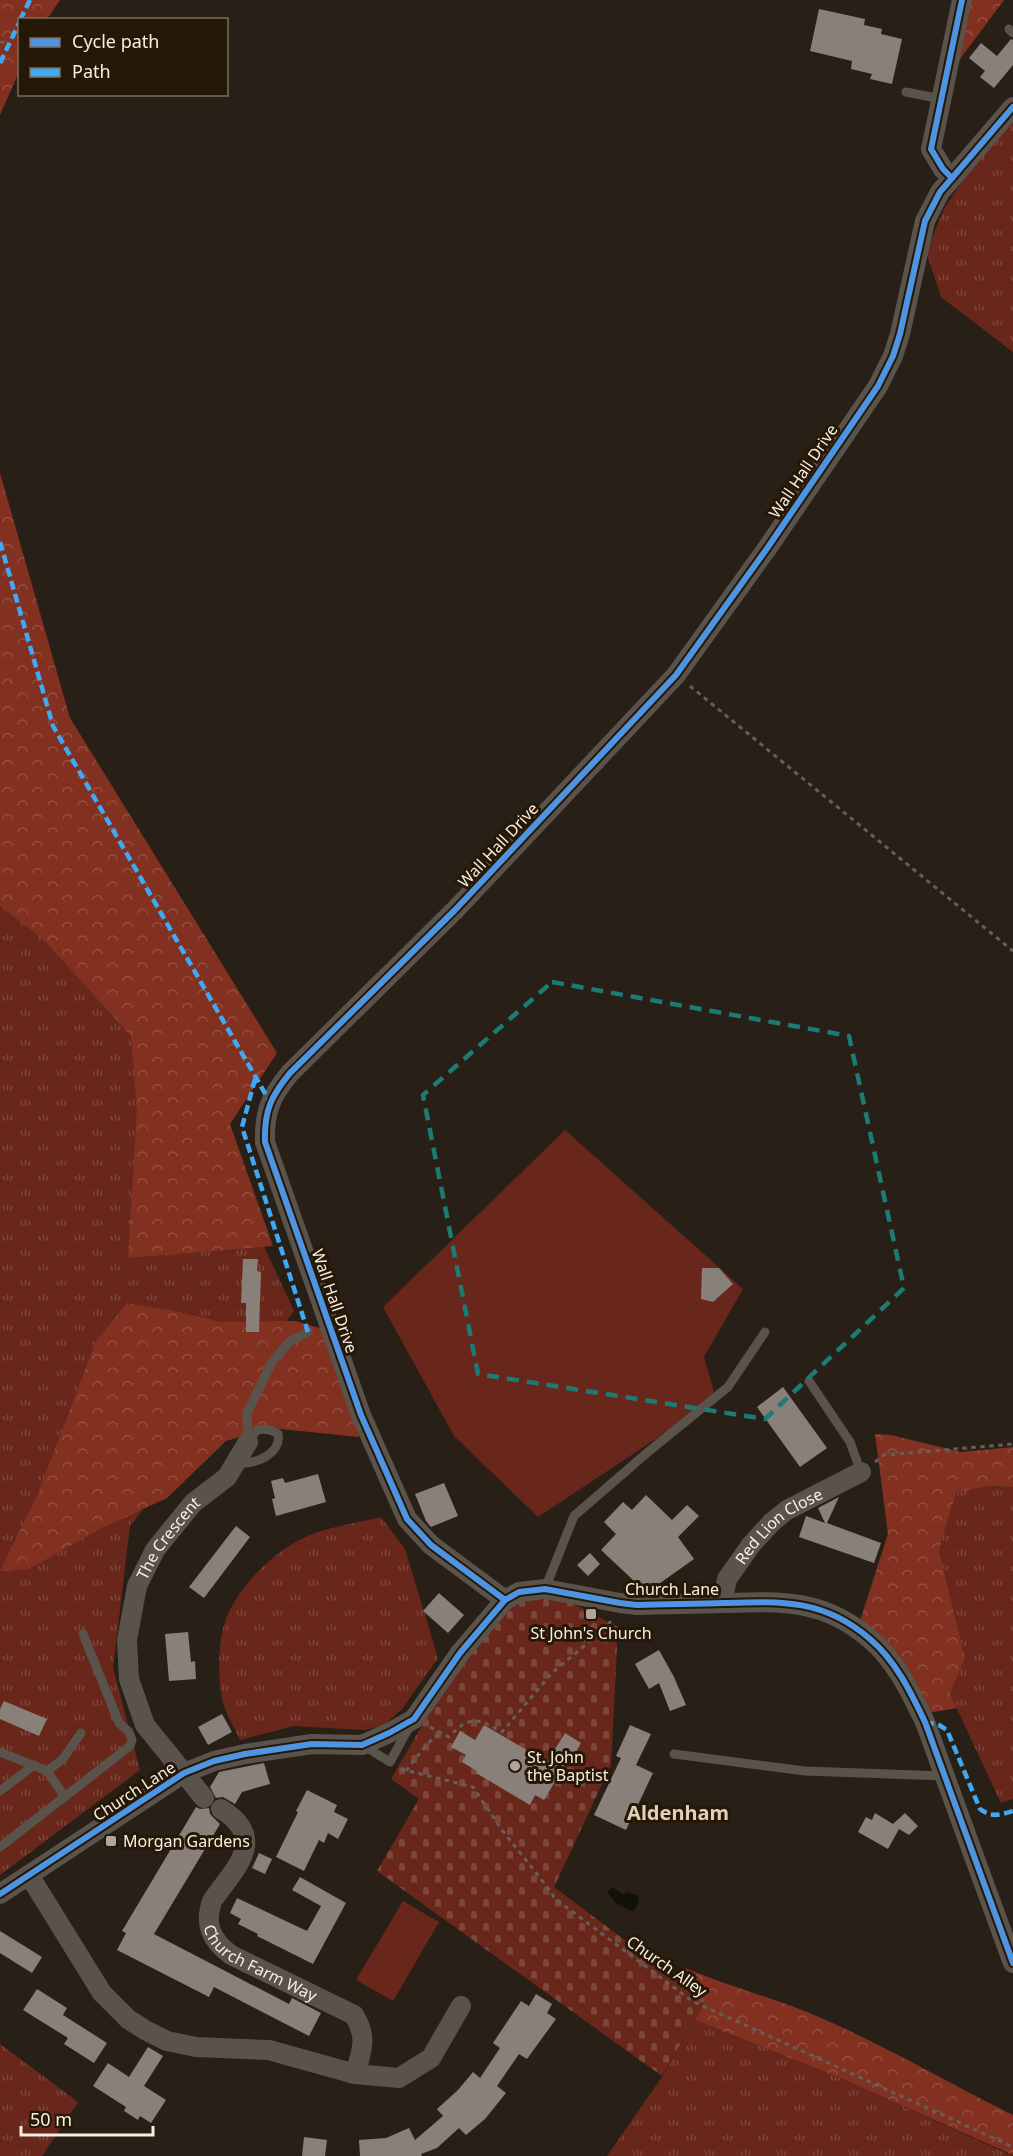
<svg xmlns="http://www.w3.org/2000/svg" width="1013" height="2156" font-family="'Noto Sans',sans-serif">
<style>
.grass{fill:url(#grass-tufts)}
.forest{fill:url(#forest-crowns)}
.cemetery{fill:url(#cemetery-stones)}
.garden{fill:#68271a}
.water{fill:#121106}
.building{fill:#898079}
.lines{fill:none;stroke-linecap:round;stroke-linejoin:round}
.path{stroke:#645f58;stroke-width:3;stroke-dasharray:4.5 4.5;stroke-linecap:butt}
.service{stroke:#59534c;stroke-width:9}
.minor{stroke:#59534c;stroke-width:20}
.quiet{stroke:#3fa9f5;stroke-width:4.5;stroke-dasharray:9 4.5;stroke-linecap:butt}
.cycleway-casing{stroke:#261806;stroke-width:10}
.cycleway{stroke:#4d94e3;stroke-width:6}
.marked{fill:none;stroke:#1b7c74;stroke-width:4.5;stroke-dasharray:12 8;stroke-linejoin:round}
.poi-dot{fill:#b0a69c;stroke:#261806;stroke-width:2}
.labels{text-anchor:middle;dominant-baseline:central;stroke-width:6;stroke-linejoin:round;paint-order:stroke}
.street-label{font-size:16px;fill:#f9eee3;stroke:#261806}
.poi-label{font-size:16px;fill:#f9eee3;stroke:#261806;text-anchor:start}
.quarter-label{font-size:20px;font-weight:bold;fill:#e2cfb8;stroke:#261806}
</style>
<defs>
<pattern id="grass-tufts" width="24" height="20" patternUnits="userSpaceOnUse" patternTransform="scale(1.5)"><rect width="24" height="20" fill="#68271a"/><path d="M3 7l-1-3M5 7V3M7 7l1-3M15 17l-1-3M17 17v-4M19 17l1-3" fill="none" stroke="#7e473b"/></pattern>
<pattern id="forest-crowns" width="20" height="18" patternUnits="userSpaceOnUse" patternTransform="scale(1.5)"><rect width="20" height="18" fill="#823121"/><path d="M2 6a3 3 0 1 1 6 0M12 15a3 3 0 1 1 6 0" fill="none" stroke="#944f41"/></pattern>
<pattern id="cemetery-stones" width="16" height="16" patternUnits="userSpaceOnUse" patternTransform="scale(1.5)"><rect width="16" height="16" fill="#68271a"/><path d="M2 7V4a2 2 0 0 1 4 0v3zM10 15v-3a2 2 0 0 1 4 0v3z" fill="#7e473b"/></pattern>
</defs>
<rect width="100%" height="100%" fill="#282017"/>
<!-- grass -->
<g class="grass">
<path d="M1013,119V352L941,297L926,252L944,209L969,171Z"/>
<path d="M0,617L36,755L294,1311L130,1526L113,1668L140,1770L0,1875Z"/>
<path d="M988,1486L1013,1487V1799L1001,1803L950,1694L965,1658L939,1550L956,1493Z"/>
<path d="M381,1517L405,1549L438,1658L402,1709L383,1726L364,1730L294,1726L240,1740C234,1727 225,1712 222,1698C218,1678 218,1645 224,1625C235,1589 275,1549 310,1535C332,1526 358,1523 381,1517Z"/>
<path d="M695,2020L840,2078L1013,2156H607L662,2077Z"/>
<path d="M0,2044L78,2102L42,2156H0Z"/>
</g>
<!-- forest -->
<g class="forest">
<path d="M0,0H60L47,19L20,20L19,72L0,115Z"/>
<path d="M970,0H1004L957,63Z"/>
<path d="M0,473L70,718L277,1053L230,1124L273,1246L128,1258L137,1109L131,1036L44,940L0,906Z"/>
<path d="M127,1303L175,1311L220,1322L295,1321L327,1330L359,1437L271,1428L226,1441L167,1498L100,1529L29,1569L0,1571L38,1494L96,1341Z"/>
<path d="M875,1434L891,1435L961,1452L1013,1447V1487L988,1486L956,1493L939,1550L965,1658L950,1694L957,1708L928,1713L859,1624L888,1534Z"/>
<path d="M685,1968C725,1985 767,1996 807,2012C878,2041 944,2081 1013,2115V2155L840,2078L695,2020L677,2008Z"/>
</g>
<!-- cemetery -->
<path class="cemetery" d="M530,1597L566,1600L618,1627L611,1765L554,1887L706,2001L662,2076L377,1871L419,1799L391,1779L424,1722L494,1616Z"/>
<!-- garden -->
<g class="garden">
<path d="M565,1130L743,1289L704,1357L716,1399L538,1517L454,1436L383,1307Z"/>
<path d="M403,1901L439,1922L393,2001L356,1980Z"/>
</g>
<!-- water -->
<path class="water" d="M612,1887L624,1895L627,1892L637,1895L639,1902L633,1912L617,1904L607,1892Z"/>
<!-- building -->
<g class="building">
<path d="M819,9L865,19L864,25L882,29L881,34L902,39L892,84L870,79L872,74L851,69L852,61L810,51Z"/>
<path d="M1011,39L1013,40V65L994,88L980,77L985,71L969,58L981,43L997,56Z"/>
<path d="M243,1259H258L257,1271L261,1272L259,1332H246V1303H241Z"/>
<path d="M702,1268H719L733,1284L713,1302L701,1299Z"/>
<path d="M783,1387L827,1448L800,1467L757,1407Z"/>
<path d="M318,1474L326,1502L276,1516L272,1499L275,1498L271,1481L283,1478L285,1483Z"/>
<path d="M444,1483L458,1516L431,1527L426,1521L415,1494Z"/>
<path d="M646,1495L672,1520L687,1505L699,1516L678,1537L694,1559L656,1586L654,1583L642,1592L632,1579L601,1550L616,1534L604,1522L623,1502L632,1510Z"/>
<path d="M839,1497L827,1523L881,1543L874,1563L799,1537L806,1516L825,1523L818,1508Z"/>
<path d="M236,1526L250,1537L204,1598L189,1587Z"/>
<path d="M590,1553L600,1564L588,1576L577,1565Z"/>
<path d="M439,1593L464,1615L448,1633L423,1611Z"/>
<path d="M188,1632L191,1662L195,1661L196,1679L169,1681L165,1634Z"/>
<path d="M659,1650L674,1677L686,1705L670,1711L659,1683L649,1689L635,1664Z"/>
<path d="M4,1701L47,1719L39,1736L0,1719V1709Z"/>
<path d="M222,1714L232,1732L208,1745L198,1727Z"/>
<path d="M484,1725L547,1762L565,1733L581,1743L572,1759L569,1758L544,1800L535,1795L530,1805L476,1773L477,1771L462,1762L466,1755L451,1747L460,1731L475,1740Z"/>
<path d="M630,1725L651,1734L636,1765L653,1773L626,1830L594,1815L621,1758L616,1756Z"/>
<path d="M264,1763L270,1784L242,1792L235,1804L223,1797L216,1798L210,1787L219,1772Z"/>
<path d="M307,1790L337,1805L334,1812L348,1819L338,1839L328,1833L324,1843L319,1840L304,1871L276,1857L298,1812L296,1811Z"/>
<path d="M196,1807L200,1809L209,1808L210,1814L220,1824L154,1934L289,2004L292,1998L321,2013L309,2036L214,1987L209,1997L117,1950L126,1933L122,1931Z"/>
<path d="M875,1813L893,1824L905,1813L918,1826L909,1835L899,1829L888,1849L858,1832L866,1817L872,1820Z"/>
<path d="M259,1853L272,1859L265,1874L252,1868Z"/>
<path d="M300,1877L346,1903L313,1964L257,1936L258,1934L238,1924L241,1919L230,1913L237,1898L307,1931L321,1906L292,1890Z"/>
<path d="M0,1931L42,1957L32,1973L0,1953Z"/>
<path d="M37,1989L67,2008L63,2015L107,2043L94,2063L64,2044L68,2038L23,2010Z"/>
<path d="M536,1994L552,2004L547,2013L556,2019L527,2059L519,2054L497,2086L506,2093L485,2119L466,2135L459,2128L437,2148L421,2154L422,2156H360L359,2140L386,2138L409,2128L415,2140L443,2116L437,2109L458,2090L473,2072L480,2078L500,2048L493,2043L521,2001L529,2006Z"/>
<path d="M148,2047L163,2056L144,2086L166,2100L151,2123L140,2116L138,2120L124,2111L126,2107L93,2086L108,2063L129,2077Z"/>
<path d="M304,2137L327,2140L325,2156H302Z"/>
</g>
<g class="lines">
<!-- path -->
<g class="path">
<path d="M0,42L9,43"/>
<path d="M690,686L1013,951"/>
<path d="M875,1462L884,1455L1013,1444"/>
<path d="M430,1727L449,1737C469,1715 478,1718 502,1732L552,1673L608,1626L612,1618"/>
<path d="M401,1769L473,1787L502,1830L552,1893L554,1898L692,2001L1013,2147"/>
<path d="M406,1771L427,1744L440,1733"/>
</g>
<!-- service -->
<g class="service">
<path d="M1009,29L1013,33"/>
<path d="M906,92L941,99"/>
<path d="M809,1381L850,1442L861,1472"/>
<path d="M248,1442L247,1413L272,1362L290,1341L308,1332"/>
<path d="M237,1463C254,1465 282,1454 278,1434C271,1429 265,1428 257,1430L248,1442"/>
<path d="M545,1589L574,1516L648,1452L728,1387L765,1332"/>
<path d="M364,1746L390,1762L409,1727"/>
<path d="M0,1752L47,1771"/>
<path d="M674,1754L805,1771L944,1776"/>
<path d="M0,1791L34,1765"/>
<path d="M65,1797L47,1771L63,1759L81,1733"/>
<path d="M0,1847L130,1746L132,1740L129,1732L119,1723L83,1634"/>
</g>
<!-- minor -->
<g class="minor">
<path d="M952,178L943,169L931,149L962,0"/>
<path d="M505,1600L431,1545L407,1519L361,1415L265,1142C264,1111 271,1096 290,1073L455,910L676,675L768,547L878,386L893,356L900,334L925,221L940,192L1013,107"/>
<path id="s1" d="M722,1603L727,1579L751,1545L772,1522L787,1510L861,1472"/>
<path id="s2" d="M204,1798L145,1725L129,1679L127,1640L137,1586L155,1550L193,1503L227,1477L248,1442"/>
<path id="s3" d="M221,1809C269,1839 235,1868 212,1901C204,1925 211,1940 231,1955L354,2015C368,2038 362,2050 355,2074"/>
<path d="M29,1875L102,1993L128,2019L145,2030L167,2041L196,2047L269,2050L355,2074L399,2078L431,2058L461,2006"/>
<path d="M0,1894L184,1773L214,1761L245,1754L312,1744L362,1745L389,1733L414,1719L460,1653L505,1600L519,1592L545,1589L620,1603L637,1605C666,1604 695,1604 724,1603C781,1601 824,1599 870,1639C896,1661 911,1693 925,1722L1013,1963"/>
</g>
<!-- quiet -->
<g class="quiet">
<path d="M20,20L30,0"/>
<path d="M0,63L20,21"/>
<path d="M0,542L53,726L270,1102"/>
<path d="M255,1079L242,1127L308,1332"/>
<path d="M925,1722L939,1725L947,1730L980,1809C992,1818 999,1815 1013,1811"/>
</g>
<defs>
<g id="cycleway">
<path d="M952,178L943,169L931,149L962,0"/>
<path d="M505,1600L431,1545L407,1519L361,1415L265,1142C264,1111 271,1096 290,1073L455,910L676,675L768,547L878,386L893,356L900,334L925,221L940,192L1013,107"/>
<path d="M0,1894L184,1773L214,1761L245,1754L312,1744L362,1745L389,1733L414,1719L460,1653L505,1600L519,1592L545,1589L620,1603L637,1605C666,1604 695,1604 724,1603C781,1601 824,1599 870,1639C896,1661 911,1693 925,1722L1013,1963"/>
</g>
</defs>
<!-- cycleway casing -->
<use href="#cycleway" class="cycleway-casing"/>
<!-- cycleway -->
<use href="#cycleway" class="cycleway"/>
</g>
<!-- marked area -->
<path class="marked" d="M552,982L849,1036L904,1288L765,1419L478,1374L423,1095Z"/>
<!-- markers -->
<g class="poi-dot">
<rect x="585" y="1608" width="12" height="12" rx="3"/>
<circle cx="515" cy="1766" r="6"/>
<rect x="105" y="1835" width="12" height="12" rx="3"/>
</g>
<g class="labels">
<!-- street labels -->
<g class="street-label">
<text transform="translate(803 471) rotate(-56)">Wall Hall Drive</text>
<text transform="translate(498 845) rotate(-47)">Wall Hall Drive</text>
<text transform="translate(335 1301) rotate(71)">Wall Hall Drive</text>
<text stroke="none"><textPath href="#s1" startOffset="100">Red Lion Close</textPath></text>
<text stroke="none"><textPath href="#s2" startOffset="294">The Crescent</textPath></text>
<text x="672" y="1589">Church Lane</text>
<text transform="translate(134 1791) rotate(-33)">Church Lane</text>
<text stroke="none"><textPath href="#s3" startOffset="202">Church Farm Way</textPath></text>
<text transform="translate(667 1966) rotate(35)">Church Alley</text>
</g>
<!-- poi labels -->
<g class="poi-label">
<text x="591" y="1633" text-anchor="middle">St John's Church</text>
<text x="527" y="1757">St. John<tspan x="527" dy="18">the Baptist</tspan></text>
<text x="123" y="1841">Morgan Gardens</text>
</g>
<!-- quarter labels -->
<g class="quarter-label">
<text x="678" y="1812">Aldenham</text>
</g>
</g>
<!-- legend -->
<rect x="18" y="18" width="210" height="78" fill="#261806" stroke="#7a6e5e" stroke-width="1.5"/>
<rect x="30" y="38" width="30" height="9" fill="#4d94e3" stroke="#7a6e5e" stroke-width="1.5"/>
<text x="72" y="48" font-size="18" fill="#f9eee3">Cycle path</text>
<rect x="30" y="68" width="30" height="9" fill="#3fa9f5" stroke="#7a6e5e" stroke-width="1.5"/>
<text x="72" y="78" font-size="18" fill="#f9eee3">Path</text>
<!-- scale -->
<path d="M21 2126v9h132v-9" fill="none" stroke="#f9eee3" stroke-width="3"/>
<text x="30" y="2126" font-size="18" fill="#f9eee3" stroke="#261806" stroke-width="4.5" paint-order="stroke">50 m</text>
</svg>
